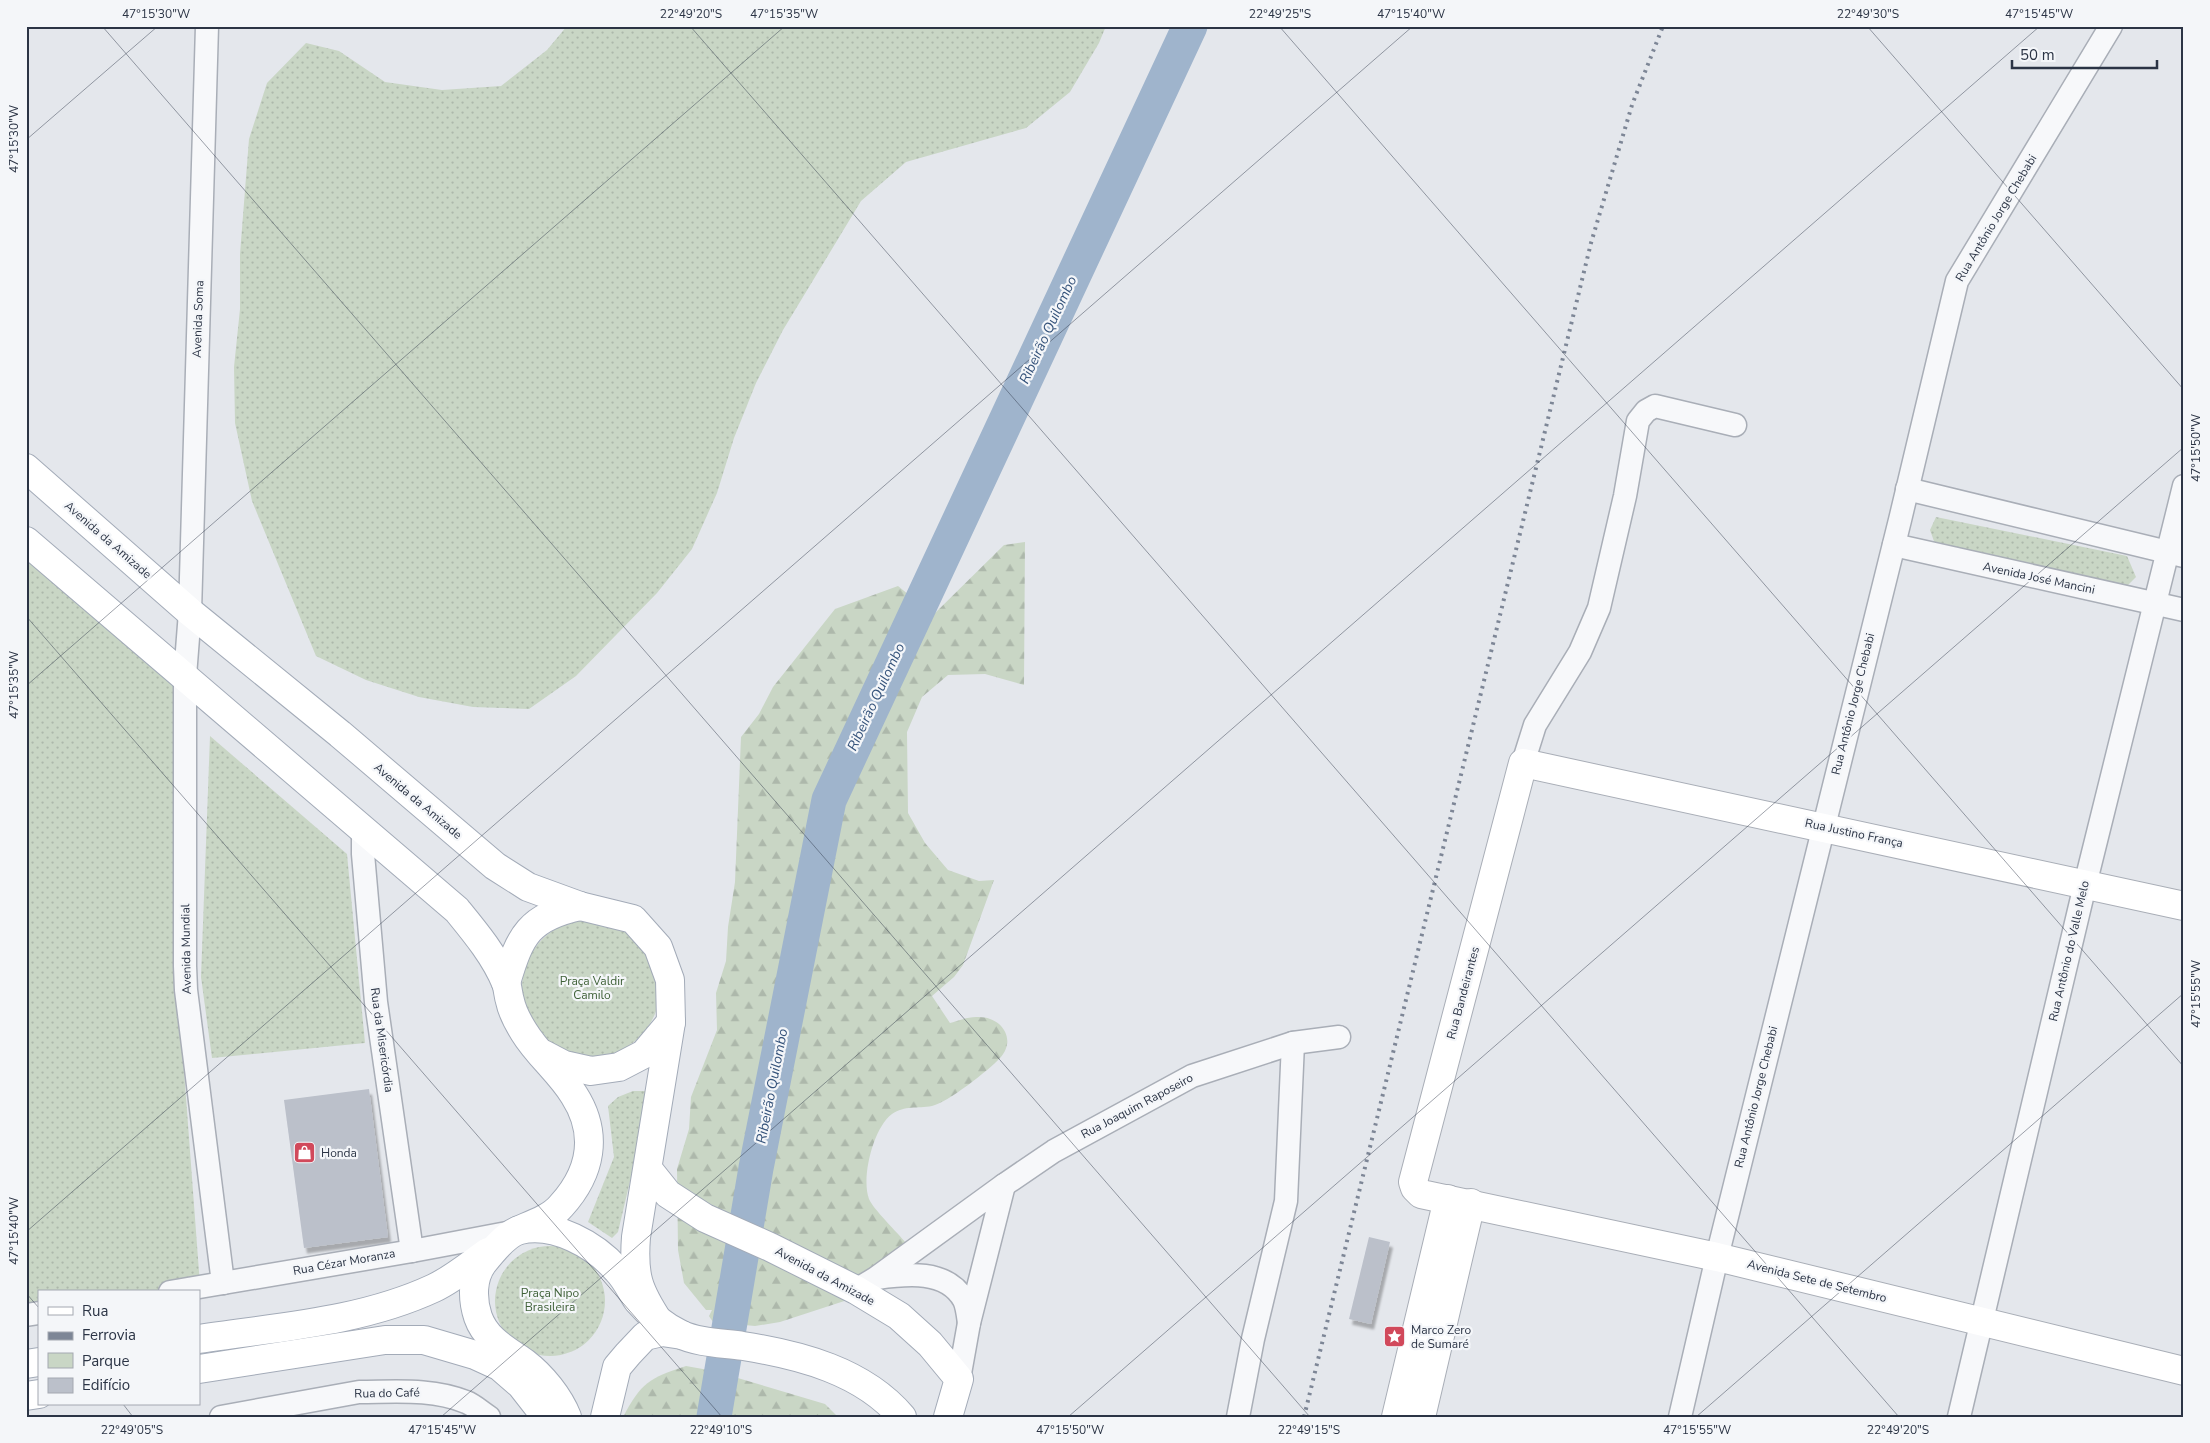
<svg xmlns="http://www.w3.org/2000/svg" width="2210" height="1443" font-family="'Nunito Sans',sans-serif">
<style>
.green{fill:url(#green-dots)}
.forest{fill:url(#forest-firs)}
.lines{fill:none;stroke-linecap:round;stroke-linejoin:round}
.river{stroke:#9fb4cc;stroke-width:35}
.building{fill:#bbc0ca;filter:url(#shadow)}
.street-casing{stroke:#a9aeb7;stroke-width:25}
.secondary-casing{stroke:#a9aeb7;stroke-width:30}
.primary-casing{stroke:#a3abb8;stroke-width:30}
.street{stroke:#f7f8fa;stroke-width:22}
.secondary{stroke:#fff;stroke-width:28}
.primary{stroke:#fff;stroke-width:28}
.rail{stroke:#7d8696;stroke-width:4;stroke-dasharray:2.5 5;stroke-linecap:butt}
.ticks{fill:none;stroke:#2b3445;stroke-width:1;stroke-opacity:0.45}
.labels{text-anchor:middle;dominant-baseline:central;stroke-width:4.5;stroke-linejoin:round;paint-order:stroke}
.street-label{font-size:12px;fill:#2b3445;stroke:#f4f6f9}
.park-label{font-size:12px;fill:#3f6138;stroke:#f4f6f9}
.poi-label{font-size:12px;fill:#2b3445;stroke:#f4f6f9;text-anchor:start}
.water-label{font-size:14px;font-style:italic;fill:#34527a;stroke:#f4f6f9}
.neatline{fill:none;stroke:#2b3445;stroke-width:2}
.ticks-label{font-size:12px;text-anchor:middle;fill:#2b3445}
</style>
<defs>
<pattern id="green-dots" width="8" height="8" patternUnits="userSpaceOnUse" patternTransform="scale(1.25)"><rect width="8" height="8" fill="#c9d6c5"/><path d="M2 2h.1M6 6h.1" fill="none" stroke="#adb8ab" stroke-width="1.8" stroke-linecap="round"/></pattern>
<pattern id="forest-firs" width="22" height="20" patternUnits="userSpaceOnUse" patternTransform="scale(1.25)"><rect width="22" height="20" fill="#c9d6c5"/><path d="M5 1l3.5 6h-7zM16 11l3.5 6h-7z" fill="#adb8ab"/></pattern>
<filter id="shadow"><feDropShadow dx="3" dy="5.5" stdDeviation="1" flood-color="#0004"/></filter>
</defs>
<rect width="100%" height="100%" fill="#e4e7ec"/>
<!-- green -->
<g class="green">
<path d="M567,26H1106L1099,43L1070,92L1026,128L906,162L861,201L783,330L756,383L734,438L717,493L692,549L657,593L576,676L529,709L473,707L419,697L366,680L316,656L252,501L235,423L234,367L240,309V254L249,139L267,83L306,43L339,51L385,82L442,90L501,86L547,50Z"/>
<path d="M1936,517L2127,556L2136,577L2125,588L1936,547L1930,530Z"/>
<path d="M26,555L186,689L177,977L200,1285L143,1292H39V1305L26,1306Z"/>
<path d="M210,736L347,854L365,1043L212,1058L201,977Z"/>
<circle cx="591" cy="988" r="69"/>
<path d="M633,1091H645L648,1105L618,1232L612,1238L588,1222L614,1157L608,1106L618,1097Z"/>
<circle cx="550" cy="1301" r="55"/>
</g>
<!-- forest -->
<g class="forest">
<path d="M1025,542L1024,685L985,674L948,675L922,697L907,732L908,813L925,843L948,870L979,881L994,880L963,965L954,977L932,996L950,1023C958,1021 967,1017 976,1017C1000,1015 1018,1038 1000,1058C989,1070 947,1103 932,1106C917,1109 905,1105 892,1114C873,1128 861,1178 869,1199C873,1209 898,1233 906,1243L875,1291L780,1322L755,1326L713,1322L709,1316L712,1310H706L684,1283L678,1250L677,1169L689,1129L691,1097L717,1030L716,993L726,961L728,927L735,882L741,737L759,714L773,687L835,609L898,586L920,604L931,617L1004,545Z"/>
<path d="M686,1366L714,1371L825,1404L838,1417H623C641,1383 649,1378 686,1366Z"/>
</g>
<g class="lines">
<!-- river -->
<path class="river" d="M714,1417L756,1168L829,800L1190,26"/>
</g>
<!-- building -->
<g class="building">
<path d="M369,1089L388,1237L304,1248L284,1100Z"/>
<path d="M1369,1237L1390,1242L1371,1324L1349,1319Z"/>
</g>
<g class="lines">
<defs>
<g id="street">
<path d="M207,26L190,612L185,676V966L186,990L223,1283"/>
<path d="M1907,489L2184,556"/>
<path d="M1894,545L2184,610"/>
<path d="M1523,763L1535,725L1580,652L1599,608L1625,496L1638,421L1646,411L1655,406L1735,425"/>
<path d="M363,829V854L376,1002L412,1251"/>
<path d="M1004,1185L1054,1151L1192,1076L1293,1043L1339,1037"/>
<path d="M877,1278C906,1274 947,1269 964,1300C967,1306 968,1316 969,1323"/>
<path d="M856,1290L876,1278L1004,1185L969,1323L959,1379"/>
<path d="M170,1292L412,1251L518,1231"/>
<path d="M26,1315L39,1313"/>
<path d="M221,1417L359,1392C394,1392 432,1388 466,1402C474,1405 481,1412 489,1417"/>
<path d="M1238,1417L1253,1339L1286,1201L1293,1043"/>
<path d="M1680,1417L1717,1257L1900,520L1957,281L2111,26"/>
<path d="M1959,1417L2085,885L2184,486"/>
</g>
<g id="secondary">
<path d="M2184,906L1523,763L1413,1182L1415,1188L1421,1194L1717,1257L2184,1371"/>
<path d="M1396,1417L1448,1199"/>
<path d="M1421,1417L1471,1203"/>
</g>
<g id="primary">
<path d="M26,468L190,612L340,734L495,866L528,887L580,906L633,919L658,947L670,980L671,1022L636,1237C633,1276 638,1290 659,1322"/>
<path d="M26,541L457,910C475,932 495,956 506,983C508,988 508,995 510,1001C512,1011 519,1024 524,1032C538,1055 560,1072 574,1095C599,1134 591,1173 561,1206C551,1218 533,1224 519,1230"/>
<path d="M506,983C520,935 529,917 580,906"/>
<path d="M543,1054L564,1065L591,1071L619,1067L644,1054L671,1022"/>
<path d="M648,1169L668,1194L705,1218L770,1247L856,1290L899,1316L930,1344L959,1379L948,1417"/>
<path d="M199,1339C278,1327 361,1322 434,1288C453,1279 471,1264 488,1252"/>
<path d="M26,1364L39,1362"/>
<path d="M199,1369L385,1340H424L475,1355L499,1366L521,1385L546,1417"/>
<path d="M26,1396L39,1394"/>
<path d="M567,1417C559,1397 542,1376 525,1363C507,1350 486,1340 478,1317C472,1299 472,1278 483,1263C491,1253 507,1233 520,1230C555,1222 595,1245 617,1270C626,1279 631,1291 638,1301C650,1315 664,1326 680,1334C698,1343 723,1343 743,1346C800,1355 863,1371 902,1417"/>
<path d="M605,1417L617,1367L628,1354L645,1336L662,1332L682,1335"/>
</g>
</defs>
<!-- street casing -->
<use href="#street" class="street-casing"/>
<!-- secondary casing -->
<use href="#secondary" class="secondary-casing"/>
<!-- primary casing -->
<use href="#primary" class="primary-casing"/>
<!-- street -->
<use href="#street" class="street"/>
<!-- secondary -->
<use href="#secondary" class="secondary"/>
<!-- primary -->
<use href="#primary" class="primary"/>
<!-- rail -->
<path class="rail" d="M1304,1417L1591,243L1632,105L1663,26"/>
</g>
<!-- ticks -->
<path class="ticks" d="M102,26L1310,1417M690,26L1899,1417M1279,26L2184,1067M1867,26L2184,390M26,140L158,26M26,616L722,1417M26,686L785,26M26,1232L1413,26M26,1293L39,1308M123,1404L133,1417M441,1417L2040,26M1068,1417L2184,447M1696,1417L2184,993"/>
<!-- icons -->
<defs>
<symbol id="shop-square" viewBox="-11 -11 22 22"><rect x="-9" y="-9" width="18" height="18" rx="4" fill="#d1495b" stroke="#f4f6f9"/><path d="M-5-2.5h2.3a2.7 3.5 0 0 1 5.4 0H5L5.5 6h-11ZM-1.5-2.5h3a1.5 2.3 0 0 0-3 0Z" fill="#fff"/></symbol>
<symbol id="sight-square" viewBox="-11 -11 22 22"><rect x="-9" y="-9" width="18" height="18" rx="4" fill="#d1495b" stroke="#f4f6f9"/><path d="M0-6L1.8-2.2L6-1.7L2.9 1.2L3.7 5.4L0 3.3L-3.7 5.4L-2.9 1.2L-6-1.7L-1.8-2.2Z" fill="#fff"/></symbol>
</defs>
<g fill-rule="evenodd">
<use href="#shop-square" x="292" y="1140" width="25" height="25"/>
<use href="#sight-square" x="1382" y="1324" width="25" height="25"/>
</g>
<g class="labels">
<!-- street labels -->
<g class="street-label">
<text transform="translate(1996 218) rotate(-59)">Rua Antônio Jorge Chebabi</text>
<text transform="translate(198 319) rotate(-88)">Avenida Soma</text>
<text transform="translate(108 540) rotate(41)">Avenida da Amizade</text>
<text transform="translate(2039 578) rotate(12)">Avenida José Mancini</text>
<text transform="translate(1853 704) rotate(-76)">Rua Antônio Jorge Chebabi</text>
<text transform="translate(418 801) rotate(40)">Avenida da Amizade</text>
<text transform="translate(1854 833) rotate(12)">Rua Justino França</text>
<text transform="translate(186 949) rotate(-91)">Avenida Mundial</text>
<text transform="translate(2069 951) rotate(-77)">Rua Antônio do Valle Melo</text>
<text transform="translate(1463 993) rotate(-75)">Rua Bandeirantes</text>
<text transform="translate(382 1040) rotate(82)">Rua da Misericórdia</text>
<text transform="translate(1756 1097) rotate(-76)">Rua Antônio Jorge Chebabi</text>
<text transform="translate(1137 1106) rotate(-28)">Rua Joaquim Raposeiro</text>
<text transform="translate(344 1262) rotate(-10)">Rua Cézar Moranza</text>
<text transform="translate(825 1276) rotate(28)">Avenida da Amizade</text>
<text transform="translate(1817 1281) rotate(14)">Avenida Sete de Setembro</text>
<text transform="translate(387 1393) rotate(-1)">Rua do Café</text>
</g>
<!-- park labels -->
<g class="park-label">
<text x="592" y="981">Praça Valdir<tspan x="592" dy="14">Camilo</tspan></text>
<text x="550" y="1293">Praça Nipo<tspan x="550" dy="14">Brasileira</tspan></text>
</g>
<!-- poi labels -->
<g class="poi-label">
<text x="321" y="1153">Honda</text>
<text x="1411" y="1330">Marco Zero<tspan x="1411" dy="14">de Sumaré</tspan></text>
</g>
<!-- water labels -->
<g class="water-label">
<text transform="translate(1048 330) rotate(-65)">Ribeirão Quilombo</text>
<text transform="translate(876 697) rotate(-65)">Ribeirão Quilombo</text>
<text transform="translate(772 1086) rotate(-79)">Ribeirão Quilombo</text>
</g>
</g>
<!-- border -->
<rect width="2210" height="1443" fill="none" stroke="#f4f6f9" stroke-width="55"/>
<!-- legend -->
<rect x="38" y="1290" width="162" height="115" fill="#f4f6f9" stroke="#a4a8b1"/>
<rect x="48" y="1307" width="25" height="8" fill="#ffffff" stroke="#a4a8b1"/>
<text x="82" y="1316" font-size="15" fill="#2b3445">Rua</text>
<rect x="48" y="1332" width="25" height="8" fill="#7d8696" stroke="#a4a8b1"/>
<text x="82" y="1340" font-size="15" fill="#2b3445">Ferrovia</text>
<rect x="48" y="1353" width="25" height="15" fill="#c9d6c5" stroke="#a4a8b1"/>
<text x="82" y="1366" font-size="15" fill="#2b3445">Parque</text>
<rect x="48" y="1378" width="25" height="15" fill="#bbc0ca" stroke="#a4a8b1"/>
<text x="82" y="1390" font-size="15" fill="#2b3445">Edifício</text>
<!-- scale -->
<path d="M2012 60v8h145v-8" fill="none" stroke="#2b3445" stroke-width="2.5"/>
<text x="2020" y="60" font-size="15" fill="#2b3445" stroke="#f4f6f9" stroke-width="4" paint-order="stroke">50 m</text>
<rect x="28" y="28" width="2154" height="1388" class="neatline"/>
<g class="ticks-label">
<text x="156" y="18">47°15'30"W</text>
<text x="691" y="18">22°49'20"S</text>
<text x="784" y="18">47°15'35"W</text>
<text x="1280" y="18">22°49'25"S</text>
<text x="1411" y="18">47°15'40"W</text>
<text x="1868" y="18">22°49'30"S</text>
<text x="2039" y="18">47°15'45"W</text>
<text transform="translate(14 139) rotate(-90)" y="4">47°15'30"W</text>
<text transform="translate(2196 448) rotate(-90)" y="4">47°15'50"W</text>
<text transform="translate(14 685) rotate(-90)" y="4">47°15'35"W</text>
<text transform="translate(2196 994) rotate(-90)" y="4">47°15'55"W</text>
<text transform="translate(14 1231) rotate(-90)" y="4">47°15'40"W</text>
<text x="132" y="1434">22°49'05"S</text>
<text x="442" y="1434">47°15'45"W</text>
<text x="721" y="1434">22°49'10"S</text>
<text x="1070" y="1434">47°15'50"W</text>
<text x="1309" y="1434">22°49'15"S</text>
<text x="1697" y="1434">47°15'55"W</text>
<text x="1898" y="1434">22°49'20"S</text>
</g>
</svg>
